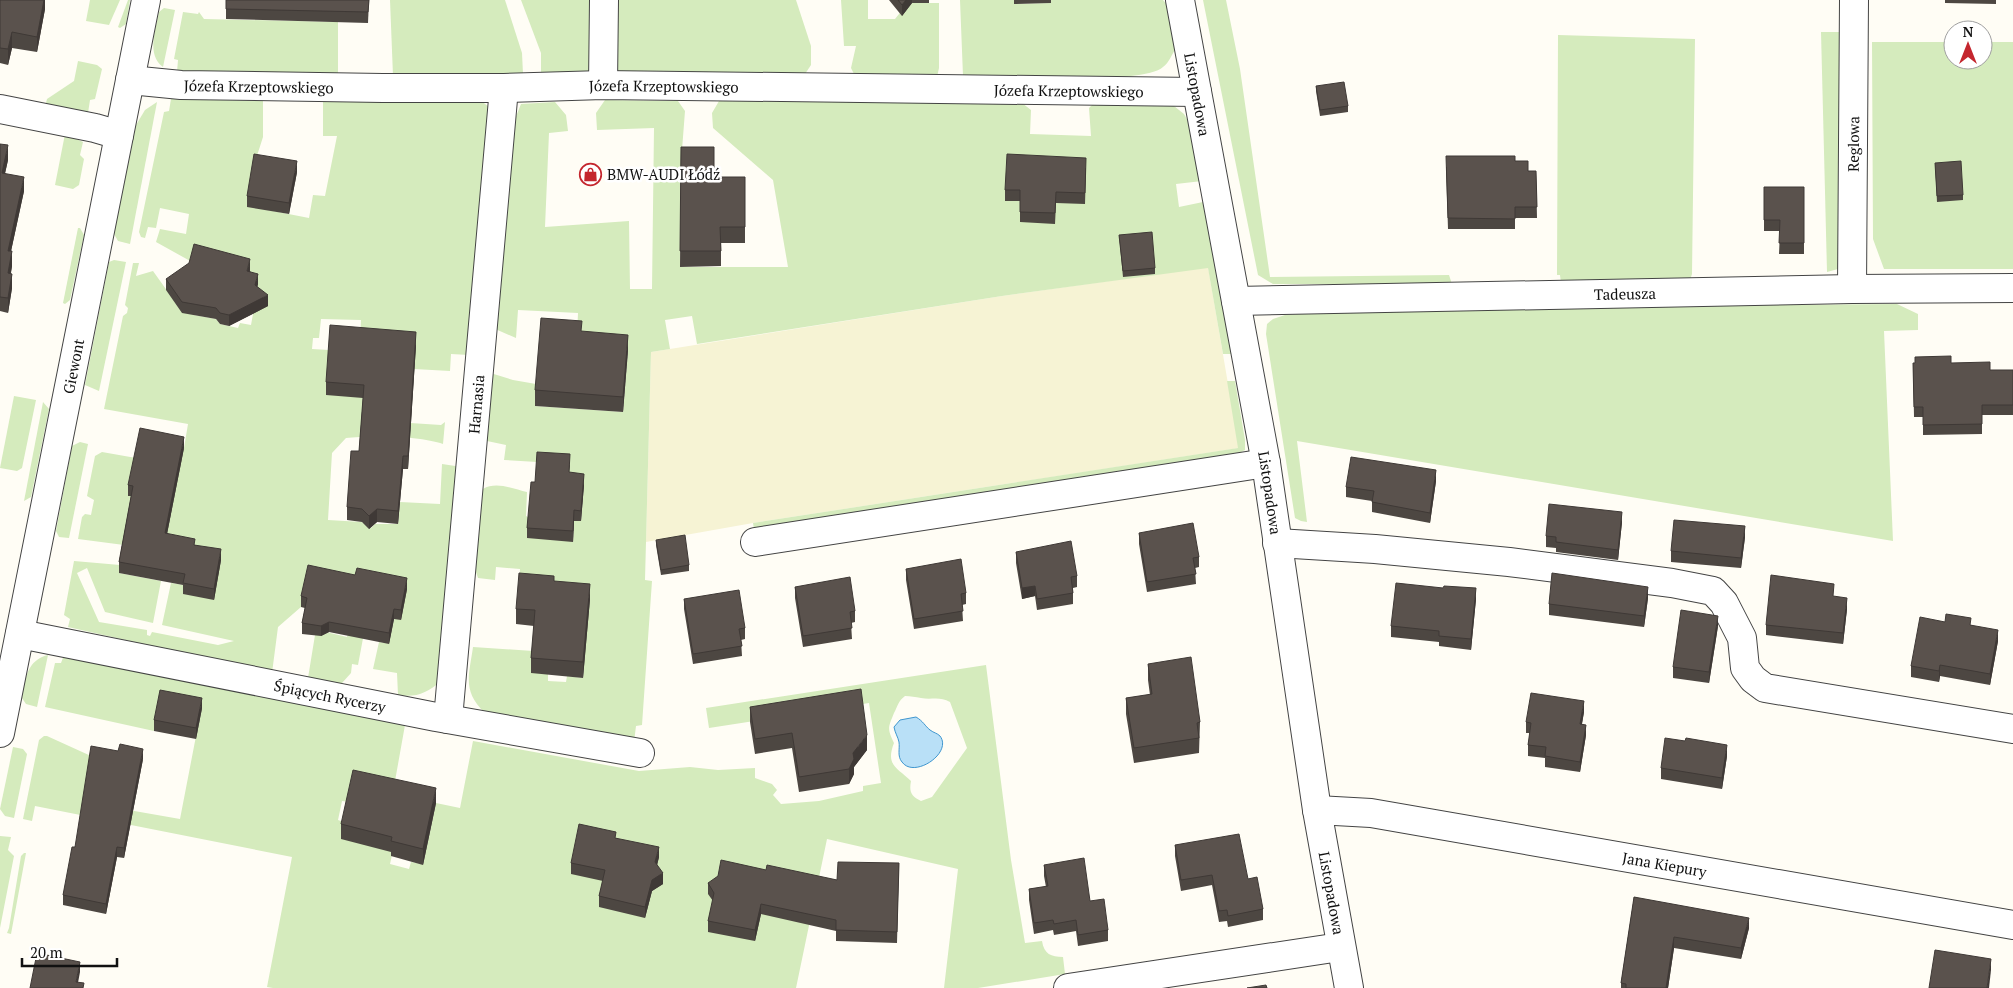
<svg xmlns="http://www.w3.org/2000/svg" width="2013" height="988" font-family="'PT Serif',serif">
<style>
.farmland{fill:#f6f3d4}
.green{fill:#d5ebbd;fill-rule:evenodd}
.water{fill:#b9e0f7;stroke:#3f96cf}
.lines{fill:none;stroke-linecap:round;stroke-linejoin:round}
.minor-casing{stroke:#444;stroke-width:30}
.minor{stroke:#fff;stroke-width:28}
.wall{fill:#4d4742}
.shaded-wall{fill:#3f3936}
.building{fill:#5a524d;stroke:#3f3936}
.labels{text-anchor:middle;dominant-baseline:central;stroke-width:5;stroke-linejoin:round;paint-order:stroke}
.street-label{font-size:15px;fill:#111;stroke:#fff}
.poi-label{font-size:15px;fill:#111;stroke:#fff;text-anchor:start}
</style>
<rect width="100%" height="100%" fill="#fffdf5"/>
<!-- farmland -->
<path class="farmland" d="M1208,267L1239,448L753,523L646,542L651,352L1002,296Z"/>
<!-- green -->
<g class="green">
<path d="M90,0H120L109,25L86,21Z"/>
<path d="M128,0H130L126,24L120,28L118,27Z"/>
<path d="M390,0H505L522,53L523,74L393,76Z"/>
<path d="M521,0H599L600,56L587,75L541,76V53Z"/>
<path d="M615,0H796L811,46V65L805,74L618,72Z"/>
<path d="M841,0H868V19H895L903,9H907L912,3H939V68L937,77L855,76L851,68L856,46H844Z"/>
<path d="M960,0H1014L1015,4L1051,3V0H1163L1168,6L1176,48C1172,54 1169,63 1163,67C1142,86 997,76 963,76Z"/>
<path d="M1203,0H1226L1240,69L1270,277L1449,275L1452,284H1273L1258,275Z"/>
<path d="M164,8L175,10L163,67C146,55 156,28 159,12Z"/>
<path d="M183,12L198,14L199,12L204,19L338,22V75L177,72L178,60L174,59Z"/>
<path d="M1821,32H1848L1845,252L1838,269L1827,272Z"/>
<path d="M1558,35L1695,39L1692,274L1689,283H1561L1560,275H1557Z"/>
<path d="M1872,42H1953V60H1983V42H2013V269H1884L1873,239Z"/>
<path d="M78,61L97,65L102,69L95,99L90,100L88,113L45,107L47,99L74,81Z"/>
<path d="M476,97L493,110L469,355L451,354L450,371L414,369L360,340L361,320L321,319L319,338H313L312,349L329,350L396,400L395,422L441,425L445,422L443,444C422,436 369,435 346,438L332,453L328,520L362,522L371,528L375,524H398L400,502L440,504L442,464L462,467L441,681C427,693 416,698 398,695L397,673L373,669L379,642L385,643L389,640L394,619L401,620L301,607L278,627L272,673L68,627L70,619L64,615L74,561L120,565L119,573L161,581L153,623L105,612L87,568L77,573L99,622L147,630V635L150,636L152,632L218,645L234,641L162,625L171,583L184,585L214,600L124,545L78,539L82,517L85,514L91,515L94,500L87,496L95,456L102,452L136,458L184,448L188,424L104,409L123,316L127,313L128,308L125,305L133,263H139L136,276L153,271L183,313L193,307L194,315L216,319L220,324L238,328L240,323L251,325L253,314L247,281L250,270L192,262L156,242L160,229L186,234L189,214L160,208L156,228L148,227L145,238L141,237L139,232L164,112L169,111L171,99L263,101V137L254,165L247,206L309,218L313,195L325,196L337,136H323V101Z"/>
<path d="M605,100L678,101L685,111L681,163L680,267H788L773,180L713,128L712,113L719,101L1022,103L1031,110L1030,134L1091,136L1089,108L1093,104L1159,102L1174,106L1184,114L1192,128L1202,181L1176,184L1179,207L1203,202L1210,213L1234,354H1223L1208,268L1002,296L697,344L692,316L665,320L670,349L651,352L645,580L652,581L642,725L636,726L634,742L485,713C462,691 469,676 473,647L533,651L548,674V681L566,682L567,676L583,678L589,599L519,589L520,569L496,567L495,580L478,578L475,569L483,489C496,481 514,489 527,492L526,516L573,542L574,521H581L584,485L537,462L504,460L506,445L487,441L484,468L478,473L484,371L513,380L536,384L535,406L623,412L628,350L577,336L578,313L518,310L516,338L493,328L513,124L521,104L555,102L566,115L568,131L549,133L545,227L629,221L630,289H652L654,128L597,130L596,113Z"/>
<path d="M157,102L130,244L118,241L114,234L136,125L145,110Z"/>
<path d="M65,134L83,142L80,155L84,159L79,185L73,189L55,185Z"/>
<path d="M78,228H80L84,235L70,300L65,304L63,303Z"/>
<path d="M114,260L126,262L99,391L85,385L109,262Z"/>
<path d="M1897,304L1918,314V330L1884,331L1893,541L1297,441L1307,522L1301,521L1295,518L1266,334L1267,324L1273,319L1285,315L1371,308Z"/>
<path d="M1227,381H1235L1245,440V450L1237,454L754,529L753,523L1238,448Z"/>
<path d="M14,396L36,400L22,468L17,471L0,468Z"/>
<path d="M43,402L49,409L31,497L24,501Z"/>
<path d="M80,442L88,444L69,538L59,537L56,531L72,446Z"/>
<path d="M349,629L364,633L358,665L352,664L351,673L342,683L319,686L308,678L315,635L326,632L347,637Z"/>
<path d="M48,655L37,707L26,704L22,698C25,679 27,660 48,655Z"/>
<path d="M64,655L405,725L395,781L349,802L342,801L338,820L395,841L390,864L409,869L411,862L423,864L436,803L460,808L473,741L639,771L690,767L718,770L755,768V778L772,784L777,790L773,795L781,804L819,801L863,791V786L881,783L869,703L709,728L706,708L986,665L1011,860L1025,943L1042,941C1044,954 1051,957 1063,957L1065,974L978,988H944L958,869L827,839L796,988H273L267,987L292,857L35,806L32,821L23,819L39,740L44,736H47L91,756L83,802L180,819L202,705L161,697L154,731L45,707L55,663H61ZM905,696C911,696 915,697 921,698C932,700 940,696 950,702L967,748L932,797L921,801C911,796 909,792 911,781C898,768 885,766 894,743C887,728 888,728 894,713C898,706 898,701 905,696Z"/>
<path d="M13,747L23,749L27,754L14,818L5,816L0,809Z"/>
<path d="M0,836L11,837L8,850L14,856L0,928Z"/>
<path d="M24,853H26L11,934L7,933L9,928L21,856Z"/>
</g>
<!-- water -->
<path class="water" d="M916,717C923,721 925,726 930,730C934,733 937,733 940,736C953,753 914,779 902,762C897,756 900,749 899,742C898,737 895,733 894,727L900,720Z"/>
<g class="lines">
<defs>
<g id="minor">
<path id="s1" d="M1180,0L1266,463L1317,810L1349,988"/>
<path id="s2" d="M130,80L181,85L383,88H504L603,85L1197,92"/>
<path d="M603,85L604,0"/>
<path d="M0,109L95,128L119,135"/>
<path id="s3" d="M1852,289L1854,0"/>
<path id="s4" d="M1236,301L1852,289L2013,288"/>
<path d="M755,542L1266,463"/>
<path d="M1277,543L1375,549L1509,562L1672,583L1713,591L1724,603L1742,638L1745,668L1753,679L1765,688L2013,729"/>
<path id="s5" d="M20,634L436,717L640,753"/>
<path id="s6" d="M448,719L504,88"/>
<path id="s7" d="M0,733L146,0"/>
<path id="s8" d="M1317,810L1371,813L2013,925"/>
<path d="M1068,988L1340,947"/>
</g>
</defs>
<!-- minor casing -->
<use href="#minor" class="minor-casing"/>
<!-- minor -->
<use href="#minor" class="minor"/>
</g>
<!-- wall -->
<g class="wall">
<path d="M0,0H45V9L37,52L12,48L8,65L0,63Z"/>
<path d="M369,0L368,23L226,19V9Z"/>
<path d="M889,0H929V3H912L902,16Z"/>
<path d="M1014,0H1051V3L1014,4Z"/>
<path d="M1945,0H1996V4L1945,3Z"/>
<path d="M1316,86L1348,106V112L1320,116L1316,91Z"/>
<path d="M0,144L8,160L5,173L24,191L11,251L12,266L11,273L12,288L8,313L0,311Z"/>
<path d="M681,147L714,177H745V243H721V266L680,267Z"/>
<path d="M1515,161L1528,171H1536L1537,218H1515V229H1448L1446,167Z"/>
<path d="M1935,163L1963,195V200L1937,202Z"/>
<path d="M1086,168L1085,204L1056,203L1055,224L1020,222V201H1005V190Z"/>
<path d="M297,172L289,214L247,207V196Z"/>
<path d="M1764,187H1804V254H1779L1780,231H1764Z"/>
<path d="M1119,235L1155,268V274L1123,277Z"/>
<path d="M250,270V271L258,284L257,287L268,306L229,326L220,324L216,319L182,313L166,290V279Z"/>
<path d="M416,345L408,469H403L398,524L377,522L369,529L362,522L347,520V507L359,451L363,398L326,395V382Z"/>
<path d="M628,350L623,412L535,406V390Z"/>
<path d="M1913,363H1951L1990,370H2013V415H1982V434L1923,435V417H1914Z"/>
<path d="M184,448L167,534L195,545L221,560L214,600L183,594V585L119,573V562L131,496H128V485Z"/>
<path d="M570,465L569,472L584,485L581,521H574L573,542L527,538V528L535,482Z"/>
<path d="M1436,481L1430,523L1372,512V501L1346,497V487Z"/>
<path d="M1622,522L1618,560L1556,552V548L1546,547V536Z"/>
<path d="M1139,533L1199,557V567L1195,568L1196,584L1147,592L1139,544Z"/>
<path d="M1745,537L1741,568L1671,562V551Z"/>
<path d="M656,540L689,565V571L661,575L656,545Z"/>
<path d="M1016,552L1077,576V587L1073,588V604L1037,610L1035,596L1022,599L1016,563Z"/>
<path d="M906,569L966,593V604L962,605L963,621L914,629L906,580Z"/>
<path d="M554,581L590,599L583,678L531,673V658L534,626L516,624V609Z"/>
<path d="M795,587L855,611V622L851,623L852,639L803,647L795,598Z"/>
<path d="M407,589L401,620L394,619L389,644L329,632L321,636L302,634V623L305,608L301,607V596Z"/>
<path d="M1648,598L1644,627L1549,615V604Z"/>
<path d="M684,599L745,628V639L741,640L742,656L693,664L684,609Z"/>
<path d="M1476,599L1471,650L1439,646V642L1391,637V626Z"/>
<path d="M1847,609L1843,644L1766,635V625Z"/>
<path d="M1945,622L1971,625L1998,641L1990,685L1940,676L1939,682L1911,677V666Z"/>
<path d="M1718,626L1709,683L1673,678V667Z"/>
<path d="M1148,664L1200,722L1199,753L1134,763L1126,714V698L1150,695L1148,680Z"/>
<path d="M750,707L867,750L854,767V774L849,784L799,792L792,748L755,754L750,722Z"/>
<path d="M202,708L196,739L154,731V720Z"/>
<path d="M1584,712L1582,724L1586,735L1580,772L1545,767V758L1528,756V745L1530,733H1526V722Z"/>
<path d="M1727,756L1722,789L1661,779V768Z"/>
<path d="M143,759L124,858L117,857L106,914L63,905V895L75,847Z"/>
<path d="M436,803L423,865L391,856V852L341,839V824Z"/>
<path d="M616,838L659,857L657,865L663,884L652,891L645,918L599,907V896L603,881L571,874V863Z"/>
<path d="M1175,845L1248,879L1263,909V920L1228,927L1227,921L1219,922L1212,885L1181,891L1175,856Z"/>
<path d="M899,863L897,943L836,941V931L761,914L755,941L708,932V921L713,901L708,894V883L766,870L837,880Z"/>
<path d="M1044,865L1090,901L1108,930V941L1078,946L1076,931L1054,935L1053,930L1034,934L1029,900V889L1046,887L1044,876Z"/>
<path d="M1634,897L1749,928L1741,959L1674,948L1668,988H1621V983Z"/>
</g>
<!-- shaded-wall -->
<g class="shaded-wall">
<path d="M44,0H45V9L37,52V37Z"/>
<path d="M906,0H912V3L902,16V5Z"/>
<path d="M12,32V48L8,65V49Z"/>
<path d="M8,145V160L2,187V173Z"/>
<path d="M297,161V172L289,214V203Z"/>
<path d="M24,177V191L8,265V251Z"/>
<path d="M12,251V266L8,287V273Z"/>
<path d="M250,259V270L247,281V271Z"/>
<path d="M12,274V288L8,313V298Z"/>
<path d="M258,274V284L255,296V285Z"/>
<path d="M268,295V306L229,326V315Z"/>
<path d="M416,332V345L408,469V456Z"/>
<path d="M628,335V350L623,412V397Z"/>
<path d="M184,437V448L165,544V533Z"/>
<path d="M403,456V469L398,524V511Z"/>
<path d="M1436,470V481L1430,523V513Z"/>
<path d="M584,474V485L581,521V511Z"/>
<path d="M377,509V522L369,529V516Z"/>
<path d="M574,510V521L573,542V531Z"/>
<path d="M1622,512V522L1618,560V550Z"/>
<path d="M1745,526V537L1741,568V558Z"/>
<path d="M221,549V560L214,600V589Z"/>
<path d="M407,578V589L401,620V610Z"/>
<path d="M590,584V599L583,678V662Z"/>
<path d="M1035,586V596L1022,599V588Z"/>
<path d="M1648,587V598L1644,627V616Z"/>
<path d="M1476,588V599L1471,650V639Z"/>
<path d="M1847,598V609L1843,644V633Z"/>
<path d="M394,609V619L389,644V633Z"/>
<path d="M1718,616V626L1709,683V672Z"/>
<path d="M329,622V632L321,636V626Z"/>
<path d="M1998,630V641L1990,685V674Z"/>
<path d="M1940,665V676L1939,682V671Z"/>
<path d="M202,698V708L196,739V728Z"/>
<path d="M1584,701V712L1580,734V724Z"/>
<path d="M1586,725V735L1580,772V762Z"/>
<path d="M867,735V750L854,767V774L849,784V769L853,753Z"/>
<path d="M1727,745V756L1722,789V778Z"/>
<path d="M143,749V759L124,858V848Z"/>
<path d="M436,788V803L423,865V849Z"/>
<path d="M117,847V857L106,914V904Z"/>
<path d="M659,847V857L655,873V862Z"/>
<path d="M663,873V884L652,891L645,918V907L652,880Z"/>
<path d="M761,904V914L755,941V930Z"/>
<path d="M1749,918V928L1741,959V948Z"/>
<path d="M1674,937V948L1668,988H1666Z"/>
<path d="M1991,959V970L1989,988H1987Z"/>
<path d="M80,962V972L77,988L76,982Z"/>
</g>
<!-- building -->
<g class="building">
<path d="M0,0H44L37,37L12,32L8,49L0,48Z"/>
<path d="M226,0H369L368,12L226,9Z"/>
<path d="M898,0H906L902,5Z"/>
<path d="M1344,82L1348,106L1320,110L1316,86Z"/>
<path d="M0,144L8,145L2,173L24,177L8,251H12L8,273L12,274L8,298L0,297Z"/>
<path d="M681,147H714V177H745V227H720L721,251H680Z"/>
<path d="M254,154L297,161L289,203L247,196Z"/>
<path d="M1007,154L1086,158L1085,193L1056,192L1055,213L1020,212V190H1005Z"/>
<path d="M1446,156H1515V161H1528V171H1536L1537,207H1515V219L1448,218Z"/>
<path d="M1961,161L1963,195L1937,196L1935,163Z"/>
<path d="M1764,187H1804V243H1779L1780,220H1764Z"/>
<path d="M1152,232L1155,268L1123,271L1119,235Z"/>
<path d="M194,244L250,259L247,271L258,274L255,285L268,295L229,315L220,313L216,308L182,302L166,279L189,263Z"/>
<path d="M541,318L582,321L581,331L628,335L623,397L535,390Z"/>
<path d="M330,325L416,332L408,456H403L398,511L377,509L369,516L362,509L347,507L351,451H359L364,385L326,382Z"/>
<path d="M1951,356V363L1990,362V370H2013V405H1982V424L1923,425V407H1914L1913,363H1915V357Z"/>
<path d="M140,428L184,437L165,533L195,539L194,545L221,549L214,589L183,583L185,574L119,562L133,486L128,485Z"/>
<path d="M537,452L570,454L569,472L584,474L581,511L574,510L573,531L527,528L531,482H535Z"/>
<path d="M1351,457L1436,470L1430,513L1372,502L1374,491L1346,487Z"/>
<path d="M1549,504L1622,512L1618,550L1556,542V537L1546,536Z"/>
<path d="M1674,520L1745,526L1741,558L1671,551Z"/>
<path d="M1193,523L1199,557L1193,558L1196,574L1147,582L1139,533Z"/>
<path d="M685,535L689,565L661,570L656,540Z"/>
<path d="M1071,541L1077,576L1071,577L1073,593L1037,599L1035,586L1022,588L1016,552Z"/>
<path d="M961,559L966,593L961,594L963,611L914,619L906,569Z"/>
<path d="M308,565L355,575L357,568L407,578L401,610L394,609L389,633L329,622L321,626L302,623L307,598L301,596Z"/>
<path d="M519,573L554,576V581L590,584L583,662L531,658L535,610L516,609Z"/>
<path d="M1552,573L1648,587L1644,616L1549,604Z"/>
<path d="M1771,575L1834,584L1833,596L1847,598L1843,633L1766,625Z"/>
<path d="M850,577L855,611L850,612L852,628L803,636L795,587Z"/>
<path d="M1396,583L1443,588L1444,586L1476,588L1471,639L1439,636V631L1391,626Z"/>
<path d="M739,590L745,628L739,629L742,646L693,654L684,599Z"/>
<path d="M1681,610L1718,616L1709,672L1673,667Z"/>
<path d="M1946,614L1971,618L1970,625L1998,630L1990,674L1940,665L1939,671L1911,666L1920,617L1945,622Z"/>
<path d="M1191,657L1200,722L1197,723L1199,738L1134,748L1126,698L1152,694L1148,664Z"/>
<path d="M861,689L867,735L853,753L854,759L849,769L799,777L792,733L755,739L750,707Z"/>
<path d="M160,690L202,698L196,728L154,720Z"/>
<path d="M1531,693L1584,701L1580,724L1586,725L1580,762L1545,756L1546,747L1528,745L1531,723L1526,722Z"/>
<path d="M1665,738L1685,741L1686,738L1727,745L1722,778L1661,768Z"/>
<path d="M120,744L143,749L124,848L117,847L106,904L63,895L72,847H75L91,746L118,751Z"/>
<path d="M353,770L436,788L423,849L391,841L392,837L341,824Z"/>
<path d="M579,824L616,832L615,838L659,847L655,862L663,873L652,880L645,907L599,896L605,870L571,863Z"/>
<path d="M1239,834L1248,879L1257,877L1263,909L1228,916L1227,910L1219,911L1212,875L1181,880L1175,845Z"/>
<path d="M1084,858L1090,901L1104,899L1108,930L1078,935L1076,920L1054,924L1053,920L1034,923L1029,889L1048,886L1044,865Z"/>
<path d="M721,860L766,870L767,865L837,880L838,862L899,863L897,932L836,930V920L761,904L755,930L708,921L714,893L708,883L718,876Z"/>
<path d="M1634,897L1749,918L1741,948L1674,937L1666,988H1626V984L1621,983Z"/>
<path d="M1935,950L1991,959L1987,988H1929Z"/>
<path d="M37,953L80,962L76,982L84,983L83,988H30Z"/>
<path d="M1266,985L1267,988H1247Z"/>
</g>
<!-- icons -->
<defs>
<symbol id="shop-ring" viewBox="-11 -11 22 22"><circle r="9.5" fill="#fff" stroke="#c4262e" stroke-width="1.5"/><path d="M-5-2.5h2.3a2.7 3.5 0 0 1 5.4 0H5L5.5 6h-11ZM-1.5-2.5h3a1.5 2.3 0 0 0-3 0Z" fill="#c4262e"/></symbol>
</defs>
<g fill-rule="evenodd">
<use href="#shop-ring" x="578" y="162" width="25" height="25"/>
</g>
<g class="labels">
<!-- street labels -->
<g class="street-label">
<text stroke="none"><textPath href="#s2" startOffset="129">Józefa Krzeptowskiego</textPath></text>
<text stroke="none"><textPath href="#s2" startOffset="534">Józefa Krzeptowskiego</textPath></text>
<text stroke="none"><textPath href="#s2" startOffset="939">Józefa Krzeptowskiego</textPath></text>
<text stroke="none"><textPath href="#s1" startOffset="96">Listopadowa</textPath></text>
<text stroke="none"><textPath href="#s3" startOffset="145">Reglowa</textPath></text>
<text stroke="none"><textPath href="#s4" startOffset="389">Tadeusza</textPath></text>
<text stroke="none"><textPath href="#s7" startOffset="374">Giewont</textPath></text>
<text stroke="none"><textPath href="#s6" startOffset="316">Harnasia</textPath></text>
<text stroke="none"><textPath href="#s1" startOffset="501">Listopadowa</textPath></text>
<text stroke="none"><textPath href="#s5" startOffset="316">Śpiących Rycerzy</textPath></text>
<text stroke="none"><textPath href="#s8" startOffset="352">Jana Kiepury</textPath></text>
<text stroke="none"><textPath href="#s1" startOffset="906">Listopadowa</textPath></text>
</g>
<!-- poi labels -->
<g class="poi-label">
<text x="607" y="174">BMW-AUDI Łódź</text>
</g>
</g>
<!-- north arrow -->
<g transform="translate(1968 45)"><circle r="24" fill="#ffffff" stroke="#a0a0a0"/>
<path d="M0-4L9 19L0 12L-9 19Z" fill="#c4262e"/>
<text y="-8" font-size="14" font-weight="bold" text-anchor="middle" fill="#111111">N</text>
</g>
<!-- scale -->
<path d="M22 958v8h95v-8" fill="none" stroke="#111111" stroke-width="2.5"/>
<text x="30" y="958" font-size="15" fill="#111111" stroke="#ffffff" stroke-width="4" paint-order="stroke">20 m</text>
</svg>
